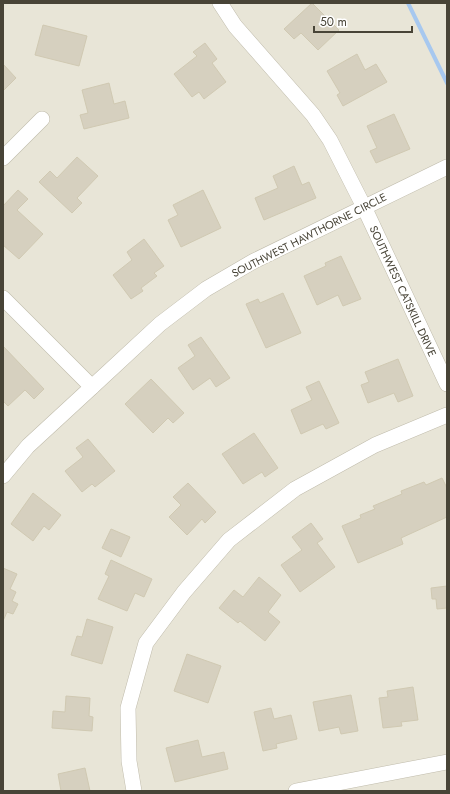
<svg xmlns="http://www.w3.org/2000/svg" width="450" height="794" font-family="Jost,sans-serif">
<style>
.residential{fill:#e8e5d7}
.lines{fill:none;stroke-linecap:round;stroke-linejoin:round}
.stream{stroke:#a7c8ef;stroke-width:4}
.building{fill:#d6d0bf;stroke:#d0c9b2}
.minor-casing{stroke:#c0bcac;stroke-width:16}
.minor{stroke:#fff;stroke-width:15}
.labels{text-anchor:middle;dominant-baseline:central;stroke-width:3.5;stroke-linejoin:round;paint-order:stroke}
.street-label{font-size:11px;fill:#484437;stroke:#fff}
</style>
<rect width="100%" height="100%" fill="#f4f2e9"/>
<!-- residential -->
<rect class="residential" x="3" y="3" width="444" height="788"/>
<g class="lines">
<!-- stream -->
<path class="stream" d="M408,3L447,83"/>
</g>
<!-- building -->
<g class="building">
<path d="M312,3L339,30L318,50L301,33L294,39L284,29Z"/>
<path d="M43,25L87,36L79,66L35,55Z"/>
<path d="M205,43L217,59L212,63L226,82L204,99L199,92L192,97L174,74L197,56L193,52Z"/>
<path d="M357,54L365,70L376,64L387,82L343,106L337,95L340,93L327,71Z"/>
<path d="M3,64L16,78L3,91Z"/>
<path d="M109,83L114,104L125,101L129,118L84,129L80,115L88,113L82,90Z"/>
<path d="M394,114L410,149L376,163L370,151L377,148L367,126Z"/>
<path d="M77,157L98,176L77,198L82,203L72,213L39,182L50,171L57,178Z"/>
<path d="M294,166L302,185L309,182L316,198L264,220L255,198L278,188L273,176Z"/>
<path d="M18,190L28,199L17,210L43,234L19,259L3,245V206Z"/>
<path d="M203,190L221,228L181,247L168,220L178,215L173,205Z"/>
<path d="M144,239L164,266L154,273L157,276L141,288L143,291L131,299L113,275L132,260L127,252Z"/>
<path d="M341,256L361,299L343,306L338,295L317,305L304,276L326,266L325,263Z"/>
<path d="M283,293L301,333L266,348L246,304L258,299L260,303Z"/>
<path d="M201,337L230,378L216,387L210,378L193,390L178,368L195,356L188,345Z"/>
<path d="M3,346L44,389L34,399L25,390L8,406L3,401Z"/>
<path d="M398,359L413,396L398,402L394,393L368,403L361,385L369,382L365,372Z"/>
<path d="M151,379L184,413L173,423L168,418L153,433L125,404Z"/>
<path d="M319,381L339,423L326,429L323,424L301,434L291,410L312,400L306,387Z"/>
<path d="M254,433L278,468L265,477L262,472L243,484L222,454Z"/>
<path d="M88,439L115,471L95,487L92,484L82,492L65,471L83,457L76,448Z"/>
<path d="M442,478L447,488V517L401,538L403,544L358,563L342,526L361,518L360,515L375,509L373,506L402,494L401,491L424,482L426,485Z"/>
<path d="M188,483L216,512L205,523L202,519L187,535L169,517L181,505L173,497Z"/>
<path d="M33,493L61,515L49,530L44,526L33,541L11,524Z"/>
<path d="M311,523L323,539L317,543L335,567L300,592L281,565L302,550L292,537Z"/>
<path d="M111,529L130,537L121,557L102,548Z"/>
<path d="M111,560L152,579L144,597L135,593L127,611L98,599L109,576L105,574Z"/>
<path d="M3,568L17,574L10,589L16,592L12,601L18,604L13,614L7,612L3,621Z"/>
<path d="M259,577L281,595L268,612L280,622L265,641L240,621L238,623L219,608L234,590L243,597Z"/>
<path d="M447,586V608L437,609L436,599H432L431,588Z"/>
<path d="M87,619L113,627L102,664L71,655L77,636L82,637Z"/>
<path d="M187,654L221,666L208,703L174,691Z"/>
<path d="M413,687L418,720L401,722L402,726L383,728L379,698L388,697L387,691Z"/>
<path d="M351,695L358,731L341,734L339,727L319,731L313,702Z"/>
<path d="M66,696L90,698L89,716L93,717L92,731L52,728L53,711L65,712Z"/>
<path d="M271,708L274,719L291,715L297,739L276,744L277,748L263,751L254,712Z"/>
<path d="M198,740L202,757L224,752L228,769L175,782L166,748Z"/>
<path d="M85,768L90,791H61L58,774Z"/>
</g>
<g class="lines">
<defs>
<g id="minor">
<path d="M220,3L235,26L313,115L330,140L364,207L447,384"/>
<path d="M3,158L42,119"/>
<path d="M3,298L92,387"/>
<path d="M3,476L28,446L92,387L160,324L206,289L254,261L447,167"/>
<path d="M134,791L129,761L128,708L146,643L184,592L229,540L295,489L375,445L447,415"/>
<path d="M296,791L447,762"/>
</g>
</defs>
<!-- minor casing -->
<use href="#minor" class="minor-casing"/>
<!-- minor -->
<use href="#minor" class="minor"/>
</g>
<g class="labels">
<!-- street labels -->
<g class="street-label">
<text transform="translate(309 235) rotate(-27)">SOUTHWEST HAWTHORNE CIRCLE</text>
<text transform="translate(403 291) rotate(65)">SOUTHWEST CATSKILL DRIVE</text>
</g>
</g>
<!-- border -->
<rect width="450" height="794" fill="none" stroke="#484437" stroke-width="8"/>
<!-- scale -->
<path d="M314 26v6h98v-6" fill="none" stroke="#484437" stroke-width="2"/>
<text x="320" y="26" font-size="12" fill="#484437" stroke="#ffffff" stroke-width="3" paint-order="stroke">50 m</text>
</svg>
